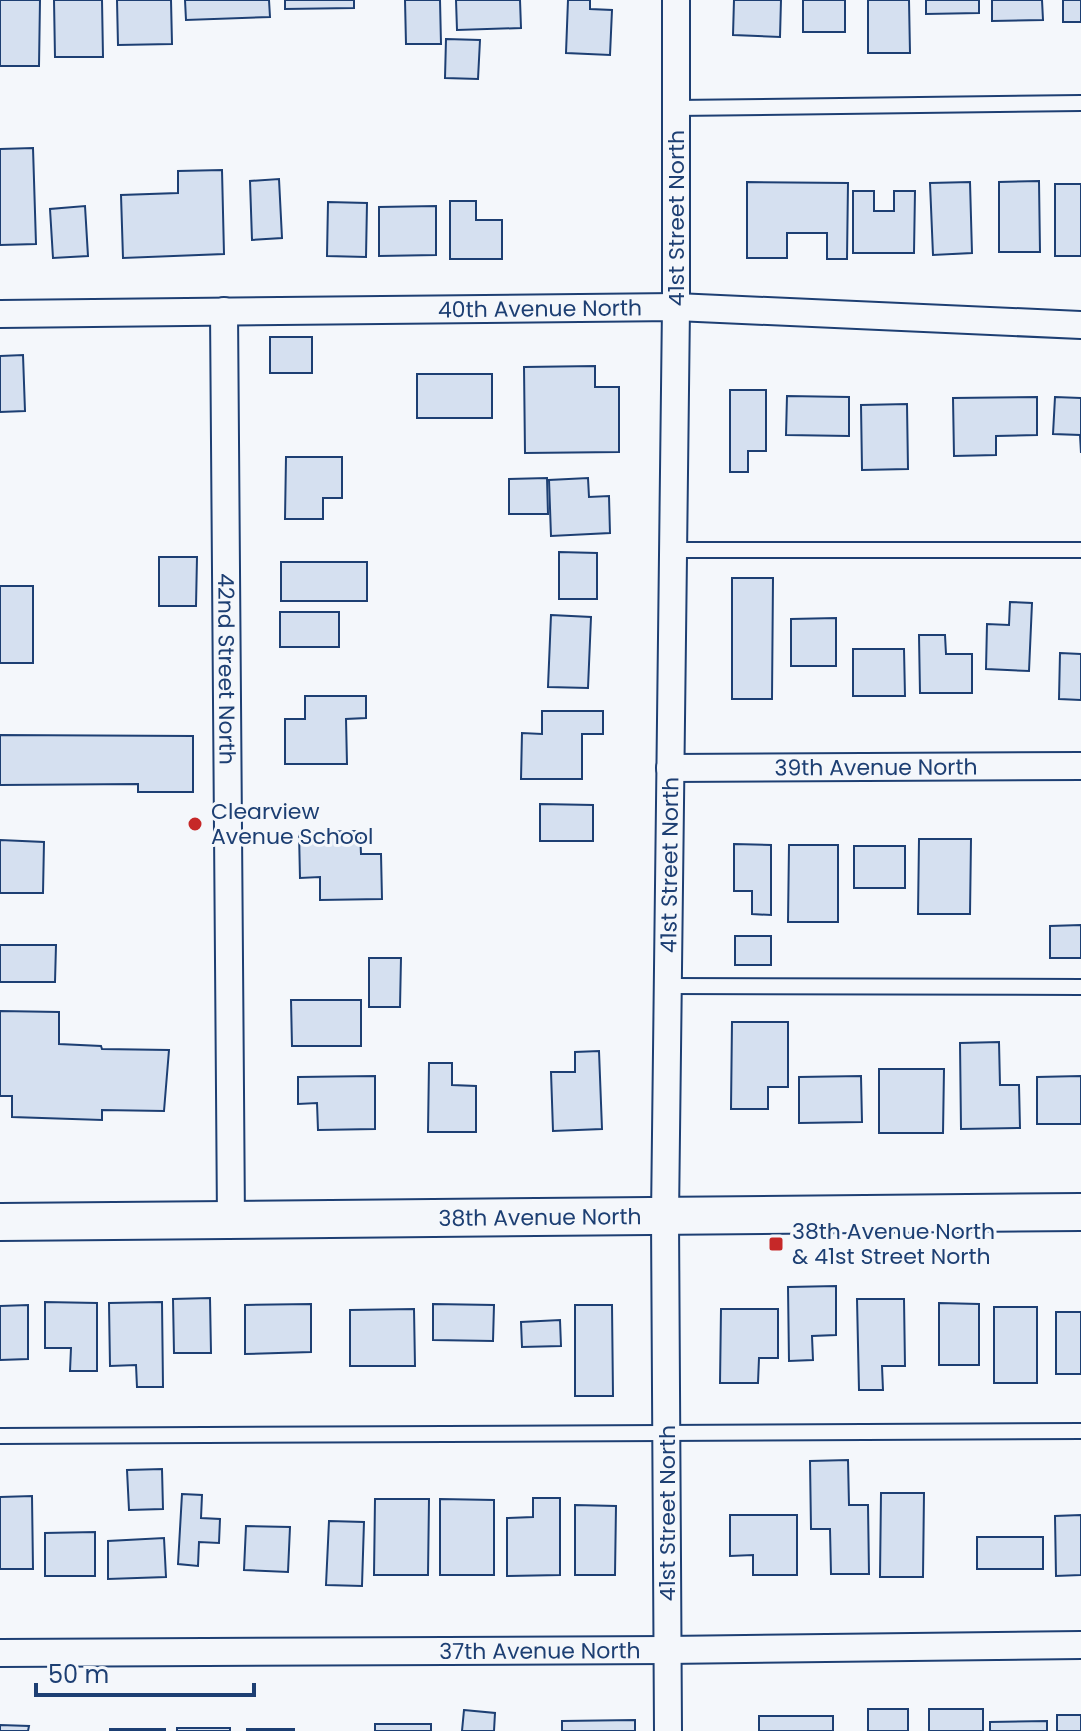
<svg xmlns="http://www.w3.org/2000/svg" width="1081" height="1731" font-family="Poppins,sans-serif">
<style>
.building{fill:#d5e0f0;stroke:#1d3f73;stroke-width:2}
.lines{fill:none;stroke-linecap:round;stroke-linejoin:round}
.service-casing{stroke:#1d3f73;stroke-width:18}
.minor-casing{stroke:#1d3f73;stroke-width:30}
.secondary-casing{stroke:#1d3f73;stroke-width:40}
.service{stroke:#f4f7fb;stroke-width:14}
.minor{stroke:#f4f7fb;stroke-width:26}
.secondary{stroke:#f4f7fb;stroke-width:36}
.poi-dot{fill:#c62828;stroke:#f4f7fb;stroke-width:3}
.labels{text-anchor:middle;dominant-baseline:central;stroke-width:6;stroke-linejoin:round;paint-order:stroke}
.street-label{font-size:22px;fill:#1d3f73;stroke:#f4f7fb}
.poi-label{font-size:22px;fill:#1d3f73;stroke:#f4f7fb;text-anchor:start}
</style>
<rect width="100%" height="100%" fill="#f4f7fb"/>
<!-- building -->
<g class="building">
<path d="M0,0H40L39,66H0Z"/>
<path d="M54,0H102L103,57H55Z"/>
<path d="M117,0H171L172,44L118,45Z"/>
<path d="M185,0H269L270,17L186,20Z"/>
<path d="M285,0H354V8L285,9Z"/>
<path d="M405,0H440L441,44H406Z"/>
<path d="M456,0H520L521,28L457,30Z"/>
<path d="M568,0H590V9L612,10L610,55L566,53Z"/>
<path d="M734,0H781L780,37L733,35Z"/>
<rect x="803" y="0" width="42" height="32"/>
<path d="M868,0H909L910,53H868Z"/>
<path d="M926,0H979V13L926,14Z"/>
<path d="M992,0H1042L1043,20L992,21Z"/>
<rect x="1063" y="0" width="18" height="22"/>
<path d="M446,39L480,40L478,79L445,78Z"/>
<path d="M33,148L36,244L0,245V149Z"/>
<path d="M222,170L224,254L123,258L121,195L178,193V171Z"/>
<path d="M279,179L282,238L252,240L250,181Z"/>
<path d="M1039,181L1040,252H999V182Z"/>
<path d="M747,182L848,183L847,259H827V233H787V258H747Z"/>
<path d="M970,182L972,253L933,255L930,183Z"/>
<rect x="1055" y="184" width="26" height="72"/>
<path d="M853,191H874V211H894V191H915L914,253H853Z"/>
<path d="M450,201H476V220H502V259H450Z"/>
<path d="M328,202L367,203L366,257L327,256Z"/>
<path d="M85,206L88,256L53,258L50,209Z"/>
<path d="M436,206V255L379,256V207Z"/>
<rect x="270" y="337" width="42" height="36"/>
<path d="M23,355L25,411L0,412V356Z"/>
<path d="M595,366V387H619V452L525,453L524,367Z"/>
<rect x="417" y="374" width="75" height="44"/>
<path d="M730,390H766V451H748V472H730Z"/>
<path d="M787,396L849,397V436L786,435Z"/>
<path d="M1037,397V435L996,436V455L954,456L953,398Z"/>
<path d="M1055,397L1081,398V453L1080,435L1053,434Z"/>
<path d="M907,404L908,469L862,470L861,405Z"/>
<path d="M286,457H342V498H323V519H285Z"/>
<path d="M547,478L548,514H509V479Z"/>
<path d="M588,478L589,497L609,496L610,533L551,536L549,480Z"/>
<path d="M559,552L597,553V599H559Z"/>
<path d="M159,557H197L196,606H159Z"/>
<rect x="281" y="562" width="86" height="39"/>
<path d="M732,578H773L772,699H732Z"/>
<rect x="0" y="586" width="33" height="77"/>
<path d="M1010,602L1032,603L1029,671L986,669L987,624L1009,625Z"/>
<rect x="280" y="612" width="59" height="35"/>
<path d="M551,615L591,617L588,688L548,687Z"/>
<path d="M836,618V666H791V619Z"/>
<path d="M919,635H945L946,654H972V693H920Z"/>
<path d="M853,649H904L905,696H853Z"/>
<path d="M1060,653L1081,654V700L1059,699Z"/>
<path d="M305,696H366V718L346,719L347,764H285V719H305Z"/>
<path d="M542,711H603V734H582V779H521L522,733L542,734Z"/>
<path d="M0,735L193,736V792H138V784L0,785Z"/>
<path d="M540,804L593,805V841H540Z"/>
<path d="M360,831L361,854H381L382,899L320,900V877L300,878L299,832Z"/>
<path d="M919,839H971L970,914H918Z"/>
<path d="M0,840L44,842L43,893H0Z"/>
<path d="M734,844L771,845V915L752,914V891H734Z"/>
<path d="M789,845H838V922H788Z"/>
<rect x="854" y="846" width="51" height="42"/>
<path d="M1081,925V958H1050V926Z"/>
<rect x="735" y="936" width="36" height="29"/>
<path d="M0,945H56L55,982H0Z"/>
<path d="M369,958H401L400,1007H369Z"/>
<path d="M291,1000H361V1046H292Z"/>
<path d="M0,1011L59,1012V1044L101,1046L102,1049L169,1050L164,1111L102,1110V1120L12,1117V1096H0Z"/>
<path d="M732,1022H788V1087H768V1109H731Z"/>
<path d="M999,1042L1000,1085H1019L1020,1128L961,1129L960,1043Z"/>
<path d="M599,1051L602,1129L553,1131L551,1072H575V1052Z"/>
<path d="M429,1063H452V1085L476,1086V1132H428Z"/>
<path d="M879,1069H944L943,1133H879Z"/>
<path d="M375,1076V1129L318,1130L317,1103L298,1104V1077Z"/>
<path d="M861,1076L862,1122L799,1123V1077Z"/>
<path d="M1081,1076V1124H1037V1077Z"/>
<path d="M836,1286V1335L812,1336L813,1360L789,1361L788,1287Z"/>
<path d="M210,1298L211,1353H174L173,1299Z"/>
<path d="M857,1299H904L905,1366H882L883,1390H859Z"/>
<path d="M45,1302L97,1303V1371H70L71,1348H45Z"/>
<path d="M162,1302L163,1387H137L136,1365L110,1366L109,1303Z"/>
<path d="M939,1303L979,1304V1365H939Z"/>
<path d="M311,1304V1352L245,1354V1305Z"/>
<path d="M433,1304L494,1305L493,1341L433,1340Z"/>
<path d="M28,1305V1359L0,1360V1306Z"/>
<path d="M575,1305H612L613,1396H575Z"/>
<rect x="994" y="1307" width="43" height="76"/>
<path d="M414,1309L415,1366H350V1310Z"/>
<path d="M721,1309H778V1358H759L758,1383H720Z"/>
<rect x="1056" y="1312" width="25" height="62"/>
<path d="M560,1320L561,1346L522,1347L521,1322Z"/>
<path d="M848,1460L849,1505H868L869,1574H831L830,1529H811L810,1461Z"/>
<path d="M162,1469L163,1509L129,1510L127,1470Z"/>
<path d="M881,1493H924L923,1577H880Z"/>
<path d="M182,1494L202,1495L201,1518L220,1519L219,1543L199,1542L198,1566L178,1564Z"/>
<path d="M32,1496L33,1569H0V1497Z"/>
<path d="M533,1498H560V1575L507,1576V1518L533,1517Z"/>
<path d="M375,1499H429L428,1575H374Z"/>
<path d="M440,1499L494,1500V1575H440Z"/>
<path d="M575,1505L616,1506L615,1575H575Z"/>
<path d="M730,1515H797V1575H753V1555L730,1556Z"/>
<path d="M1081,1515V1575L1056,1576L1055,1516Z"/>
<path d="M329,1521L364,1522L362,1586L326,1585Z"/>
<path d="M246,1526L290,1527L288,1572L244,1570Z"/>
<path d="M95,1532V1576H45V1533Z"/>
<rect x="977" y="1537" width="66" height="32"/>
<path d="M164,1538L166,1577L108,1579V1541Z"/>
<rect x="868" y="1709" width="40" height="22"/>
<rect x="929" y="1709" width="54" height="22"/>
<path d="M464,1710L495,1713L494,1731H462Z"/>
<rect x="1057" y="1715" width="24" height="16"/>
<rect x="759" y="1716" width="74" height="15"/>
<path d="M635,1720V1731H562V1721Z"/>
<path d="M1047,1721V1731H990V1722Z"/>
<rect x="375" y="1724" width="56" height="7"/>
<path d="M0,1725L29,1726L28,1731H0Z"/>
<rect x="177" y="1728" width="53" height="3"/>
<rect x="110" y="1729" width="55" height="2"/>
<rect x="247" y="1729" width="47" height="2"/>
</g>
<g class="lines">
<defs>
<g id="service">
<path d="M676,108L1081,103"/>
<path d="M673,550H1081"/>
<path d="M668,986L1081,987"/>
<path d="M0,1436L1081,1431"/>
</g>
<g id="minor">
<path id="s1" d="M224,311L231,1221"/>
<path id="s2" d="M0,314L676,307L1081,325"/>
<path id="s3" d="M670,768L1081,766"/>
<path id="s4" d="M0,1653L667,1650L1081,1645"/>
<path id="s5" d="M668,1731L665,1217L676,307V0"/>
</g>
<g id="secondary">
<path id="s6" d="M0,1222L1081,1212"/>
</g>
</defs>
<!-- service casing -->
<use href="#service" class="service-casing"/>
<!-- minor casing -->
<use href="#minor" class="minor-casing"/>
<!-- secondary casing -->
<use href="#secondary" class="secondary-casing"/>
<!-- service -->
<use href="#service" class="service"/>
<!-- minor -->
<use href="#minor" class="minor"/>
<!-- secondary -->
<use href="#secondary" class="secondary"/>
</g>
<!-- markers -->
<g class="poi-dot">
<circle cx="195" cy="824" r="8"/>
<rect x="768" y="1236" width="16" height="16" rx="4"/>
</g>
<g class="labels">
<!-- street labels -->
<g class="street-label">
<text transform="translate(676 218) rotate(-90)">41st Street North</text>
<text stroke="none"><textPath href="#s2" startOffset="540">40th Avenue North</textPath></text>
<text stroke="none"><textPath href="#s1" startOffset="358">42nd Street North</textPath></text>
<text stroke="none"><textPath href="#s3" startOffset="206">39th Avenue North</textPath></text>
<text stroke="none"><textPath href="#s5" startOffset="866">41st Street North</textPath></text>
<text stroke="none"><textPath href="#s6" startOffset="540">38th Avenue North</textPath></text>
<text transform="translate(667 1513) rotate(-90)">41st Street North</text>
<text stroke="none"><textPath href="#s4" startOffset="540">37th Avenue North</textPath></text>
</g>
<!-- poi labels -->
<g class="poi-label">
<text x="211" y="811">Clearview<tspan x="211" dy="25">Avenue School</tspan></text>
<text x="792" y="1231">38th Avenue North<tspan x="792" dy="25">&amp; 41st Street North</tspan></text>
</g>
</g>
<!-- scale -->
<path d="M36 1683v12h218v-12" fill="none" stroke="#1d3f73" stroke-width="4"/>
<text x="48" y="1683" font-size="24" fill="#1d3f73" stroke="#f4f7fb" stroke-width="6" paint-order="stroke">50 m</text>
</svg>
